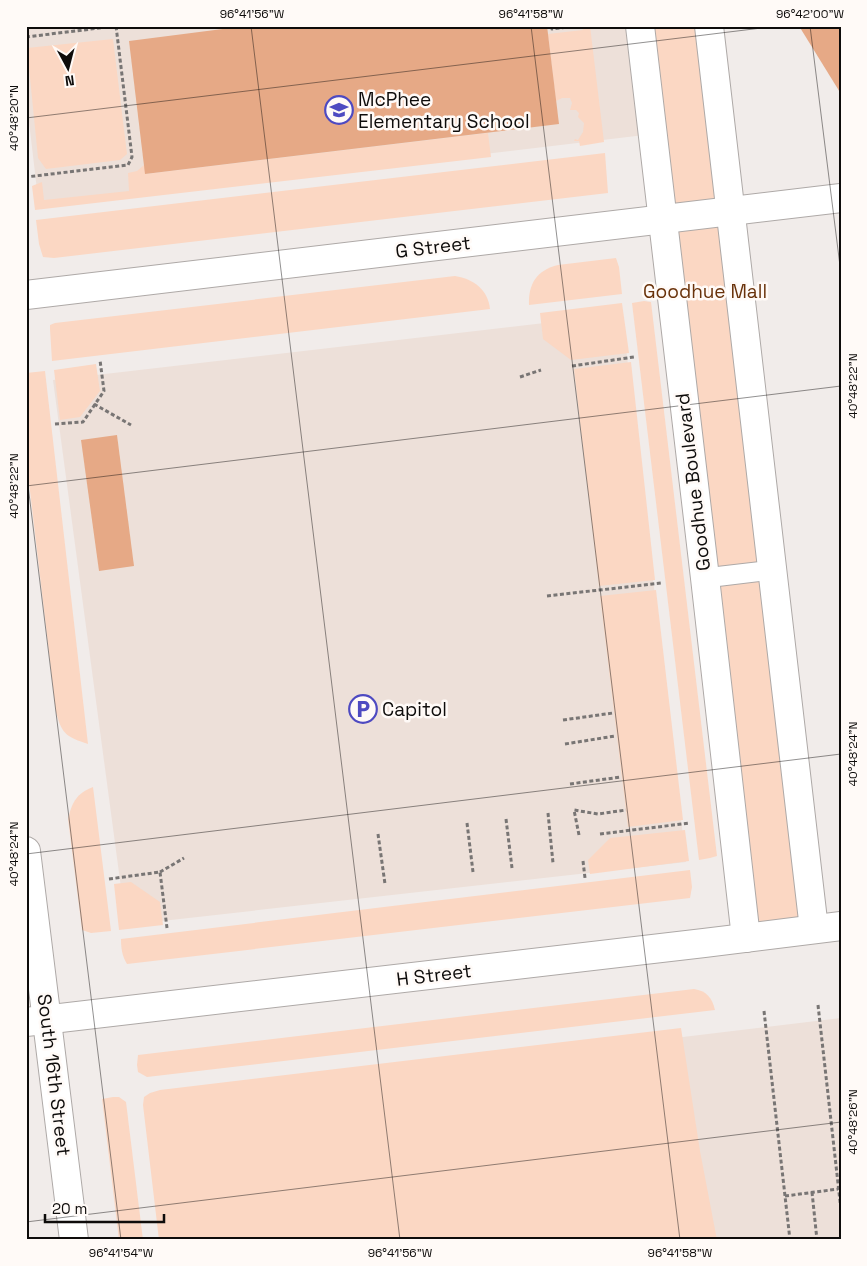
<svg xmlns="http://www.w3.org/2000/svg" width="867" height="1266" font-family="'Space Grotesk',sans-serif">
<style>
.built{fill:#ede0d9}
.green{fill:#fbd7c3}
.building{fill:#e6a986}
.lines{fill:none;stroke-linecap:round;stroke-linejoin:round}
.service-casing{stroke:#aea9a7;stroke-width:21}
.minor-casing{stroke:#aea9a7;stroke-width:30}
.tertiary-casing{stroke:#aea9a7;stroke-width:30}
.secondary-casing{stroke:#aea9a7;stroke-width:30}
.path{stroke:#787574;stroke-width:3;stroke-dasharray:4 2.5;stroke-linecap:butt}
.service{stroke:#fff;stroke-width:19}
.minor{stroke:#fff;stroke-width:28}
.tertiary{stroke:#fff;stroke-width:28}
.secondary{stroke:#fff;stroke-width:28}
.ticks{fill:none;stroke:#0e0c0b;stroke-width:1;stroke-opacity:0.45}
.labels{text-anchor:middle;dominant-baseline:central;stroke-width:5;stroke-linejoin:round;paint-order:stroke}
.poi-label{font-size:19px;fill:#0e0c0b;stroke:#fffaf7;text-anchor:start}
.street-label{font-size:19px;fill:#0e0c0b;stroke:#fffaf7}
.park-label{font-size:19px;fill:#69320a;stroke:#fffaf7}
.neatline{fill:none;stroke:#0e0c0b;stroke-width:2}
.ticks-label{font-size:12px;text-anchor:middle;fill:#0e0c0b}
</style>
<rect width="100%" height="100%" fill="#f1ecea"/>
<!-- built -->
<g class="built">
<path d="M26,26H640L653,134L39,207L26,96Z"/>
<path d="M622,314L686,862L126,925L53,380Z"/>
<path d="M841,1018V1240H166L150,1101Z"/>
</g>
<!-- green -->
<g class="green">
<path d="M582,26H590L604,142L580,146L579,141H574L575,139L578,140L583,132L584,123L578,117L579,113L576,110H570L572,103L570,98H562L556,101L548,34L583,30Z"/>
<path d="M640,26H709L814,929L746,938Z"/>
<path d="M113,39L127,154L120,160L46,169L38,158L27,48Z"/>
<path d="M488,133L491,157L35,210L32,186L42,182L44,200L129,191L128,173L137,171L144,165L146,174Z"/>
<path d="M605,153L608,193L54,258L43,257L39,244L36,220Z"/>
<path d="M616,258L619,267L622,294L529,305C528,284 537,270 558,265Z"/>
<path d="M455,276C474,279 488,290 490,309L52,361L50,329V325L55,323Z"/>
<path d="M644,301L651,302L717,856L710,858L699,860L632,303Z"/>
<path d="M622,303L629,353L571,360L543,339L540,313Z"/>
<path d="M631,362L655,580L599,586L574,369Z"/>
<path d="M96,364L100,391L80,417L60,420L54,370Z"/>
<path d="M45,371L88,744C67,737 62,735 56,712L26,457V373Z"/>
<path d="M656,590L683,820L628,827L600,596Z"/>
<path d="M93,787L111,931L91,933L82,930L68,819C72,802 77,793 93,787Z"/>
<path d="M685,830L689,861L590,874L588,860L610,838Z"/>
<path d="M690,870L692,887L690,898L127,964C122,956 121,948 121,939Z"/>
<path d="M131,882L160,902L163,925L119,930L114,884Z"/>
<path d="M694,989C706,991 712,997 715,1010L147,1077L138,1072L137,1065L138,1055Z"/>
<path d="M681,1028L700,1151L717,1240H159L143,1105L144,1097L150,1093L160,1090Z"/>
<path d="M113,1097H119L126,1102L143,1240H119L102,1099Z"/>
</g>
<!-- building -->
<g class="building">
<path d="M246,26H547L559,124L145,174L129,41Z"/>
<path d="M799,26H841V94Z"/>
<path d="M117,435L134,566L99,571L81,440Z"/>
</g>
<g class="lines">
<defs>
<path id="service" d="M705,578L772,570"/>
<g id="minor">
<path d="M640,26L705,578L746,938"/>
<path d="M709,26L814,929"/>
<path d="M26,1022L704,943L841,926"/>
</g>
<path id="tertiary" d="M26,295L841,198"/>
<path id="secondary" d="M26,851L74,1240"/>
</defs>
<!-- service casing -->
<use href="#service" class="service-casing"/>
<!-- minor casing -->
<use href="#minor" class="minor-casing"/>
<!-- tertiary casing -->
<use href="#tertiary" class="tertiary-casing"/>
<!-- secondary casing -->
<use href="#secondary" class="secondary-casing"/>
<!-- path -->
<g class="path">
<path d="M552,26V29L575,26"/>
<path d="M26,37L116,26L132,157L128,165L26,177"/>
<path d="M572,366L634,357"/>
<path d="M520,377L541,370"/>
<path d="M94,404L131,425"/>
<path d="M55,424L83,422L104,391L100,360"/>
<path d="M547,596L661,583"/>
<path d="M563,720L613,713"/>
<path d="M565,744L615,736"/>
<path d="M570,784L621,777"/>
<path d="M548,813L553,863"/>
<path d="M506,819L512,868"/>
<path d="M467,823L473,872"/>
<path d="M378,834L385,884"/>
<path d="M600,834L690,823"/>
<path d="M579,835L574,810L598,814L626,810"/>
<path d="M583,861L585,878"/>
<path d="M160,872L184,858"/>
<path d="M109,879L160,872L167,928"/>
<path d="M818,1005L841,1210"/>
<path d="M764,1011L790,1240"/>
<path d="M812,1192L817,1240"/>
<path d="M785,1196L838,1189"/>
</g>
<!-- service -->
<use href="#service" class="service"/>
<!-- minor -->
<use href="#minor" class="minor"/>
<!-- tertiary -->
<use href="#tertiary" class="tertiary"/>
<!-- secondary -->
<use href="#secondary" class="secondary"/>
</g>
<!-- ticks -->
<path class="ticks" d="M251,26L400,1240M531,26L680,1240M810,26L841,274M26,118L778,26M26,469L121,1240M26,486L841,386M26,854L841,754M26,1222L841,1122"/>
<!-- icons -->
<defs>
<symbol id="school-ring" viewBox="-11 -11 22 22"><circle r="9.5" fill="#fffaf7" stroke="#4e4ac1" stroke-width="1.5"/><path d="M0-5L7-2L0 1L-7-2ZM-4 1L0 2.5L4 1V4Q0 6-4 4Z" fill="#4e4ac1"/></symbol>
<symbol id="parking-ring" viewBox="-11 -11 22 22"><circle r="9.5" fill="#fffaf7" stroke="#4e4ac1" stroke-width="1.5"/><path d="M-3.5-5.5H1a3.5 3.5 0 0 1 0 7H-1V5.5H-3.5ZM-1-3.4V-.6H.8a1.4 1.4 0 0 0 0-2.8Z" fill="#4e4ac1"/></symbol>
</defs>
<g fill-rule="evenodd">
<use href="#school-ring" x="323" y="94" width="32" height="32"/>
<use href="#parking-ring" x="347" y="693" width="32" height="32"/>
</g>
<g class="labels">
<!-- poi labels -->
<g class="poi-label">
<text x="358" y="99">McPhee<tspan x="358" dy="22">Elementary School</tspan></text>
<text x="382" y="709">Capitol</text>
</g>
<!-- street labels -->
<g class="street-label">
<text transform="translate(433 247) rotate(-7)">G Street</text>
<text transform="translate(693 482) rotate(-97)">Goodhue Boulevard</text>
<text transform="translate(434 975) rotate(-7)">H Street</text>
<text transform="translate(54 1075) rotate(83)">South 16th Street</text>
</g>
<!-- park labels -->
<g class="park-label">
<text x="705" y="291">Goodhue Mall</text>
</g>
</g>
<!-- border -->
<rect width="867" height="1266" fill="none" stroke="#fffaf7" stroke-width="55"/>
<!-- north arrow -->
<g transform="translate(68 68) rotate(173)" stroke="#fffaf7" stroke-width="4" paint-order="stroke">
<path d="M0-4L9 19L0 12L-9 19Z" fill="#0e0c0b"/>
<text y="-8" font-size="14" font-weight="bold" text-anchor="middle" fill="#0e0c0b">N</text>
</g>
<!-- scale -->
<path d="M45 1214v8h119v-8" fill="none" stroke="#0e0c0b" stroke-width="2.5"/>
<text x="52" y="1214" font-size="15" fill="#0e0c0b" stroke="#fffaf7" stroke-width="4" paint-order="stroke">20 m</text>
<rect x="28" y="28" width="812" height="1210" class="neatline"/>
<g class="ticks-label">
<text x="252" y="18">96°41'56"W</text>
<text x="531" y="18">96°41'58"W</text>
<text x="810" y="18">96°42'00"W</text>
<text transform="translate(14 118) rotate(-90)" y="4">40°48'20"N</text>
<text transform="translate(853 386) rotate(-90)" y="4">40°48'22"N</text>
<text transform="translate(14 486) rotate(-90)" y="4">40°48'22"N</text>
<text transform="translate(853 754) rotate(-90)" y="4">40°48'24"N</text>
<text transform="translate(14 854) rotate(-90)" y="4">40°48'24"N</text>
<text transform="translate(853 1122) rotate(-90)" y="4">40°48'26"N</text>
<text x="121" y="1257">96°41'54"W</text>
<text x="400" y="1257">96°41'56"W</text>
<text x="680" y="1257">96°41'58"W</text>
</g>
</svg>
